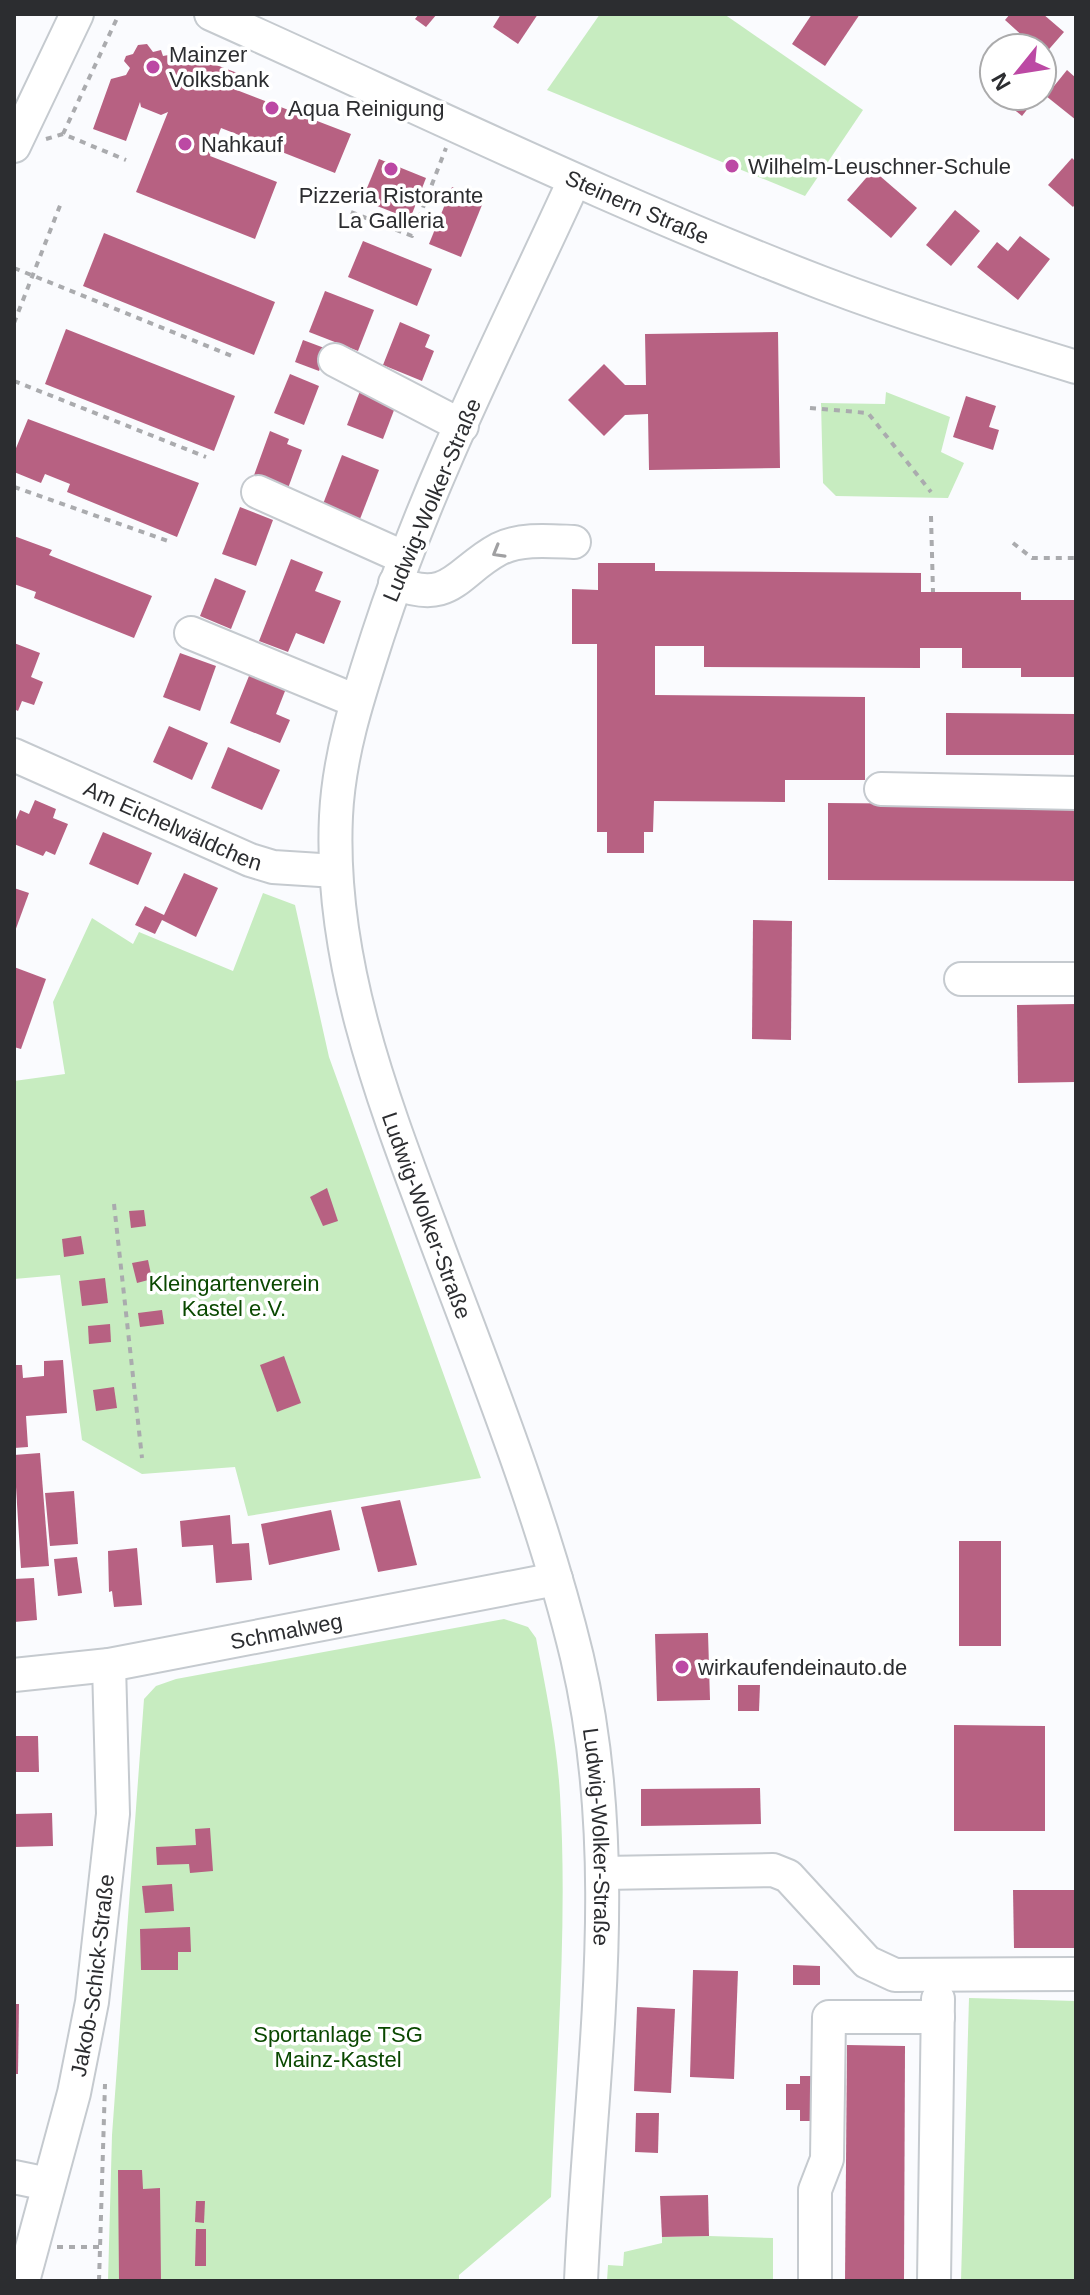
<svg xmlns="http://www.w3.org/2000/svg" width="1090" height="2295" font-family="Helvetica,sans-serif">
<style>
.green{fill:#c7ecc0}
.building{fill:#b76182}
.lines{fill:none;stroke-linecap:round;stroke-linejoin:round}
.minor-casing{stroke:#c5cacf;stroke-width:36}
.path{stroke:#aaabae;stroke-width:4;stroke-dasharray:6 6;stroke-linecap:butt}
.minor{stroke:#fff;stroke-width:32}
.oneway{stroke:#a0a0a2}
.poi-dot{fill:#bc49a4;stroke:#fff;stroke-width:3}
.labels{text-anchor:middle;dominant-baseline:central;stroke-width:7;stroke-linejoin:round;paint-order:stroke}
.poi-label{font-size:22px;fill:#2c2d30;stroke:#fff;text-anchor:start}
.street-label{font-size:22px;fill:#2c2d30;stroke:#fff}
.park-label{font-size:22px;fill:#0a4800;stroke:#fff}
</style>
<rect width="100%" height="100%" fill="#fafbfe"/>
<!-- green -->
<g class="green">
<path d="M600,14H724L863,110L805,196L547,90Z"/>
<path d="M886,392L950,417L941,452L964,463L948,498L836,496L823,483L821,403L885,404Z"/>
<path d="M263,893L295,905L329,1057L481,1478L248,1516L235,1467L142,1474L82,1440L60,1275L14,1279V1081L65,1074L53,1002L92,918L133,944L139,932L233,971Z"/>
<path d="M504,1619L528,1627L536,1638C546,1690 557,1742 560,1795C568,1928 556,2064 551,2197L459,2275V2281H108L112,2135L144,1699L156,1686L176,1679Z"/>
<path d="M969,1998L1076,2001V2281H961Z"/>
<path d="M709,2236L773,2238V2281H607L608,2265L623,2266L624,2252L662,2243V2237Z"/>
</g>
<!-- building -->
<g class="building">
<path d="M419,14H437L426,27L415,19Z"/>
<path d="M501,14H538L518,44L493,27Z"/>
<path d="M812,14H860L825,66L792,44Z"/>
<path d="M1010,14H1043L1064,32L1044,55L1042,48H1036L1005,20Z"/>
<path d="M147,44L153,52L161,50L163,56L174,54L177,62L188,60L190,55L240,74L234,89L351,134L335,173L221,128L210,156L277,182L255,239L136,192L168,112L161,115L141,107L140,102L126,141L93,129L111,79L126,75L130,68L124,61L126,56L133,54L138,45Z"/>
<path d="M1067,70L1076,78V120L1046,96Z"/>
<path d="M1010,96H1026L1033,102L1022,116L1005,102Z"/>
<path d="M1072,158L1076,162V203L1073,207L1048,185Z"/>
<path d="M379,159L426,178L410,219L362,200Z"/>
<path d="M873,170L917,208L891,238L847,200Z"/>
<path d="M452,187L484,200L461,257L429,244Z"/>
<path d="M955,210L980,231L951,266L926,245Z"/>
<path d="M104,233L275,302L254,355L83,286Z"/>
<path d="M1020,236L1050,259L1018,300L977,267L997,242L1008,251Z"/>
<path d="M363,241L432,269L417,306L348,277Z"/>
<path d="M325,291L374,310L358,351L309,332Z"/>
<path d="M400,322L430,335L425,347L434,351L422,381L383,365Z"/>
<path d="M66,329L235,396L214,451L45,384Z"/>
<path d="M778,332L780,468L649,470L648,414L625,415L604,436L568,400L604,364L625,385H646L645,334Z"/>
<path d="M303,340L327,349L319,371L295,362Z"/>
<path d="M290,374L319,386L304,425L274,413Z"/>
<path d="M360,391L396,405L383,439L347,425Z"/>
<path d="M966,396L996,406L989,427L999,430L993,450L953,437Z"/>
<path d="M28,419L199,483L177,537L67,492L70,484L45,474L41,483L14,472V453Z"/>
<path d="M270,431L289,439L287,444L302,450L287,491L253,478Z"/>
<path d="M342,455L379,470L360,519L323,504Z"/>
<path d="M240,507L273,520L256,566L222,554Z"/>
<path d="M14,536L52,550L49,555L152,596L134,638L34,598L36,592L14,584Z"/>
<path d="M291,559L323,572L315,591L341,601L324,644L296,633L288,652L259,641Z"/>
<path d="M598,563H655V571L921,573V592H1021V600H1076V677H1021V668H962V648H920V668L704,667V646H655V695L865,697V780H785V802L654,801L653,832H644V853H607V832H597V644H572V589L598,590Z"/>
<path d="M215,578L246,591L231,629L200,616Z"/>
<path d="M14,643L40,653L31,677L43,682L34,705L22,701L18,711L14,709Z"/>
<path d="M180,653L216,666L200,711L163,697Z"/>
<path d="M251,671L287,686L276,714L290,720L280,743L230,723Z"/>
<path d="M946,713L1076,714V755H946Z"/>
<path d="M169,726L208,743L192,780L153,762Z"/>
<path d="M228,747L280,770L262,810L211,788Z"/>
<path d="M35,800L56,809L53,818L68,824L55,855L46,851L43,856L14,844V825L20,810L29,814Z"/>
<path d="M828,803L1076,805V881L828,880Z"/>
<path d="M103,832L152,853L138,885L89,864Z"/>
<path d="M184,873L218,888L196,937L162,920L155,934L135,925L145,906L164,915Z"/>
<path d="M14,888L29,893L14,934Z"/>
<path d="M753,920L792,921L791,1040L752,1039Z"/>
<path d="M14,967L46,979L21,1049L14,1047Z"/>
<path d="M1076,1004V1082L1018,1083L1017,1005Z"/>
<path d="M327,1188L338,1221L323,1226L310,1197Z"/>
<path d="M144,1210L146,1226L131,1228L129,1211Z"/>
<path d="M81,1236L84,1254L64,1257L62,1239Z"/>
<path d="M148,1260L152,1279L137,1283L132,1263Z"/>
<path d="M105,1278L108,1303L82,1306L79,1281Z"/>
<path d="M162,1310L164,1324L140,1327L138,1313Z"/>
<path d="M110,1324L111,1342L89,1344L88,1326Z"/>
<path d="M284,1356L301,1403L277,1412L260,1365Z"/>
<path d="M63,1360L67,1413L26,1416L28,1447L14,1448V1365H22L23,1378L44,1376V1361Z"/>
<path d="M114,1387L117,1408L96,1411L93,1390Z"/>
<path d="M40,1453L49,1566L21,1568L14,1455Z"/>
<path d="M74,1491L78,1544L50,1546L45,1493Z"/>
<path d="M400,1500L417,1565L378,1572L361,1507Z"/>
<path d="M331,1510L340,1550L269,1565L261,1524Z"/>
<path d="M230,1515L232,1544L249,1543L252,1580L216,1583L213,1545L182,1547L180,1521Z"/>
<rect x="959" y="1541" width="42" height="105"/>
<path d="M137,1548L142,1605L114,1607L112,1591L109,1592L108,1551Z"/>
<path d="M77,1557L82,1593L58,1596L54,1559Z"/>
<path d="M34,1578L37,1620L14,1622V1579Z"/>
<path d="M708,1633L710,1700L657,1701L655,1634Z"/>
<path d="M738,1685H760L759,1711H738Z"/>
<path d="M954,1725L1045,1726V1831H954Z"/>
<path d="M14,1736H38L39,1772H14Z"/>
<path d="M760,1788L761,1824L641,1826V1789Z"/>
<path d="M52,1813L53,1846L14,1847V1814Z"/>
<path d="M210,1828L213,1871L190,1873L189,1864L157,1865L156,1847L196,1845L195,1829Z"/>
<path d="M172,1884L174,1911L145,1913L142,1886Z"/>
<path d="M1013,1890H1076V1948H1014Z"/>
<path d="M190,1927L191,1952H178V1970H141L140,1929Z"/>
<path d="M793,1965L820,1966V1985H793Z"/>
<path d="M693,1970L738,1971L734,2079L690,2077Z"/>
<path d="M14,2004H19L18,2074H14Z"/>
<path d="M637,2007L675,2009L671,2093L634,2091Z"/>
<path d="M847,2045L905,2046L904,2281H845Z"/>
<path d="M800,2076H813V2121H800V2110H786V2084H800Z"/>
<path d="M636,2113H659L658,2153L635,2152Z"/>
<path d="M118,2170H142L143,2189L160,2188L161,2281H119Z"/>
<path d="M708,2195L709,2236L662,2237L660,2196Z"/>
<path d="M196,2201H205L204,2223L195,2222Z"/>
<path d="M196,2229H206V2266H195Z"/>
</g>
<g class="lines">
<defs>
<g id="minor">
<path id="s1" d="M211,14C414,105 614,203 822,283C906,315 991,341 1076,367"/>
<path d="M14,146L77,14"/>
<path id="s2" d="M574,181C506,330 429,478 378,635C359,694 339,753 336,816C329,964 385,1105 436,1241C487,1377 543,1516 577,1657C626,1864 590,2072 581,2281"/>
<path d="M335,360L462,426"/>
<path d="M258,492L403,557"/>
<path d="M395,583C452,605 456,572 499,549C521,538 550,541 574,542"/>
<path d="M191,633L356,701"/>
<path id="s3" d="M14,755L250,860L273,867L336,871"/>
<path d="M881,789L1076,793"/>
<path d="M961,979H1076"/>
<path id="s4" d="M14,1675L109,1665L556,1579"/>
<path d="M603,1873L773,1870L788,1876L867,1962L895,1975L1076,1974"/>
<path d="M14,2177L48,2184"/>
<path id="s5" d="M23,2281L74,2093L92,2002L113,1814L109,1665"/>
<path d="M815,2281V2190L827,2159L829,2017H938"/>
<path d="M934,2281L938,1999"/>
</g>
</defs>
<!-- minor casing -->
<use href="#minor" class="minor-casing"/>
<!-- path -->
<g class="path">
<path d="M63,134L119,14"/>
<path d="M46,139L63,134L126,160"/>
<path d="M351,212L412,236L446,148"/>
<path d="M14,268L232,356"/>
<path d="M14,323L61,203"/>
<path d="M14,381L206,457"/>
<path d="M810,408L868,413L931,492"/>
<path d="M14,487L168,541"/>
<path d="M931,516L933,592"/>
<path d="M1013,543L1032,558H1076"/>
<path d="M114,1204L142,1458"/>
<path d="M57,2247H99"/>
<path d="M99,2281L105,2084"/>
</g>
<!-- minor -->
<use href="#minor" class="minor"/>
</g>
<!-- one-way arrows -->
<defs><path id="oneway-chevron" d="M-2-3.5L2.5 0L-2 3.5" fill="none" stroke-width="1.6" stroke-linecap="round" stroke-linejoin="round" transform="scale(2)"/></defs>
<use class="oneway" href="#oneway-chevron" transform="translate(498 552) rotate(150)"/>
<!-- markers -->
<g class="poi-dot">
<circle cx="153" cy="67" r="8"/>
<circle cx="272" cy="108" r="8"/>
<circle cx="185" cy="144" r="8"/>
<circle cx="732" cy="166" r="8"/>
<circle cx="391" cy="169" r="8"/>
<circle cx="682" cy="1667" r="8"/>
</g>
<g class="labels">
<!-- poi labels -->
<g class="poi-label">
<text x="169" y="54">Mainzer<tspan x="169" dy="25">Volksbank</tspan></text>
<text x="288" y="108">Aqua Reinigung</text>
<text x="201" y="144">Nahkauf</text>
<text x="748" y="166">Wilhelm-Leuschner-Schule</text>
<text x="391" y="195" text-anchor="middle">Pizzeria Ristorante<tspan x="391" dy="25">La Galleria</tspan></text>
<text x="698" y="1667">wirkaufendeinauto.de</text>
</g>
<!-- street labels -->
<g class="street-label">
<text stroke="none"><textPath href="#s1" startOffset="468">Steinern Straße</textPath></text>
<text transform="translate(432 500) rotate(-67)">Ludwig-Wolker-Straße</text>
<text stroke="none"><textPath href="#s3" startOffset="174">Am Eichelwäldchen</textPath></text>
<text stroke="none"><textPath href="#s2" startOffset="1094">Ludwig-Wolker-Straße</textPath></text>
<text stroke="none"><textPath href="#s4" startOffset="276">Schmalweg</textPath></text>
<text stroke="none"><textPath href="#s2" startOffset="1742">Ludwig-Wolker-Straße</textPath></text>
<text stroke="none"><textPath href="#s5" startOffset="314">Jakob-Schick-Straße</textPath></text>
</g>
<!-- park labels -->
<g class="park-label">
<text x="234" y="1283">Kleingartenverein<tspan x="234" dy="25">Kastel e.V.</tspan></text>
<text x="338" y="2034">Sportanlage TSG<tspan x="338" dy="25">Mainz-Kastel</tspan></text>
</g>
</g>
<!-- border -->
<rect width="1090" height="2295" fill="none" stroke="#2c2d30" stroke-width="32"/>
<!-- north arrow -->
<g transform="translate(1018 72) rotate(240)"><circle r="38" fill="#ffffff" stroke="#ababac" stroke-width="2"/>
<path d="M0-6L14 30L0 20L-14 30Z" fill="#bc49a4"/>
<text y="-12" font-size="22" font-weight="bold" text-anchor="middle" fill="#2c2d30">N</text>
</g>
</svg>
